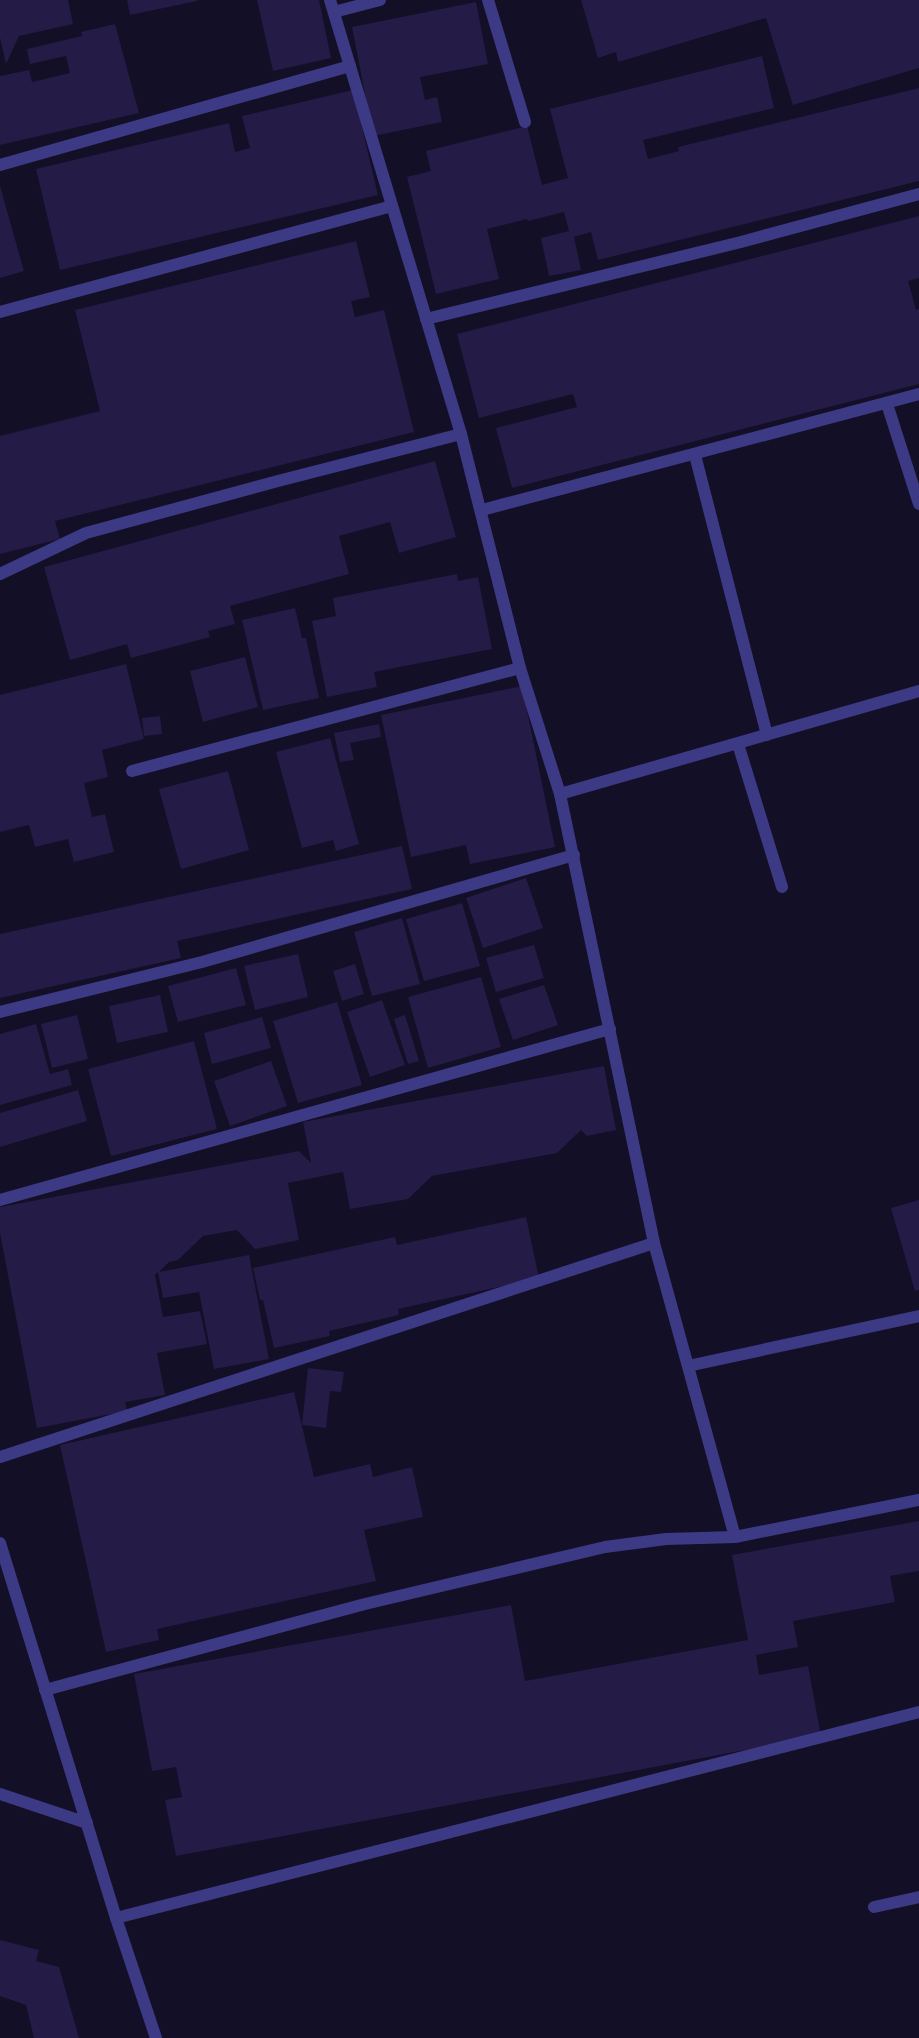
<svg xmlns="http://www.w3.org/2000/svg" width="919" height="2038" font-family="'Public Sans',sans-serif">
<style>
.building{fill:#241b47}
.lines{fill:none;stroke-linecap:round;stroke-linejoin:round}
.minor{stroke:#3d3a85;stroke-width:12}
</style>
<rect width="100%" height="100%" fill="#130f26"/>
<!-- building -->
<g class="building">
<path d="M0,0H68L73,24L19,36L6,64L0,38Z"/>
<path d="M127,0H197V1L130,15Z"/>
<path d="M257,0H319L331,58L273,71Z"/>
<path d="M581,0H919V68L793,105L766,18L618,62L616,52L598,58Z"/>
<path d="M476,2L488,64L420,77L425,100L437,97L442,122L373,136L352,27Z"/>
<path d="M115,24L139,113L0,145V76L29,70L32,82L70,73L66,56L30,64L27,49L82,36L81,32Z"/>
<path d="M762,56L774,108L643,140L648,159L679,151L678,147L919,88V181L598,260L591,232L574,237L581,270L549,276L541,238L569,231L564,212L528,221L527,219L487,229L499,279L436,294L407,177L431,171L426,151L527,126L542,185L568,178L550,109Z"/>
<path d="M353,90L378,195L60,270L36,169L229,123L235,152L250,148L242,116Z"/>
<path d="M0,186L24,271L0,278Z"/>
<path d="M919,216V278L908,281L916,310L919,309V384L512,488L496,428L577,407L573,394L479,418L457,334Z"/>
<path d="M356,241L370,297L351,301L355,317L384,310L414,432L55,521L60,539L0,554V436L100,411L75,310Z"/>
<path d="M435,461L456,537L399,553L390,522L339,536L349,574L230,606L235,624L208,631L210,637L131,658L127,644L70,660L44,567Z"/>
<path d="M457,574L458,581L478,577L492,649L374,672L377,687L327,697L312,621L336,616L333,598Z"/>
<path d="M295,608L302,638H306L319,698L263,710L242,620Z"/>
<path d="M245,657L258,707L203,722L190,671Z"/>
<path d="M126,664L144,739L102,750L108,777L84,783L92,817L105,814L114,852L74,862L68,839L35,847L29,825L0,832V695Z"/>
<path d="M522,686L555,847L470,864L466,845L411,857L381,715Z"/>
<path d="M160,716L162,734L144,736L142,718Z"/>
<path d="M379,724L381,737L350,743L354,760L340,762L334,733Z"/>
<path d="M330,738L359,844L336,851L333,840L302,848L276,752Z"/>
<path d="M228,771L249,850L181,869L159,789Z"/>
<path d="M402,846L412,889L177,941L181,958L0,998V934Z"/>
<path d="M526,878L543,928L483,948L466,898Z"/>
<path d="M462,903L480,966L424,981L406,919Z"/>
<path d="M402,918L420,984L372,996L354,932Z"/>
<path d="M534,945L544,978L496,992L486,958Z"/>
<path d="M298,954L308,997L255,1010L244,966Z"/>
<path d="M355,964L364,994L342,1001L333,971Z"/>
<path d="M236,968L246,1005L178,1022L168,986Z"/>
<path d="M481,977L501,1047L428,1068L408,997Z"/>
<path d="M544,985L558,1025L513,1040L499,999Z"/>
<path d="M160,995L168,1032L117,1043L109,1006Z"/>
<path d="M382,1000L405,1065L370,1077L347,1012Z"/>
<path d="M337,1002L362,1085L298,1103L273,1021Z"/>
<path d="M77,1015L88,1059L52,1068L41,1024Z"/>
<path d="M405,1015L419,1061L408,1064L394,1019Z"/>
<path d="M262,1017L271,1048L212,1064L204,1033Z"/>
<path d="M36,1024L50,1074L68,1069L72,1085L0,1105V1034Z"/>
<path d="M194,1041L217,1129L111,1156L88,1069Z"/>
<path d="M271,1061L287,1106L230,1126L214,1081Z"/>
<path d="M604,1066L616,1130L587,1136L581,1130L557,1153L432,1176L408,1199L350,1209L343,1172L288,1183L299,1240L255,1249L237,1230L203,1236L178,1260L169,1262L159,1272L249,1255L269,1359L214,1369L199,1292L163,1298L158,1272L155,1275L163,1317L200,1311L207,1344L157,1353L165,1395L125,1402L127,1411L37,1428L0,1233V1207L299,1151L311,1163L303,1122Z"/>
<path d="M78,1090L87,1121L0,1147V1113Z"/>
<path d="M919,1200V1290L915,1291L891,1208Z"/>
<path d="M526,1217L539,1278L398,1309L399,1315L329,1331L330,1336L274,1348L263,1300H260L253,1268L395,1237L397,1245Z"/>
<path d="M308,1368L344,1372L341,1392L330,1391L326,1428L302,1425Z"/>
<path d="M294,1392L314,1477L370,1464L373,1477L412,1467L423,1517L364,1530L376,1581L157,1629L159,1640L106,1652L60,1445Z"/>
<path d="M919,1521V1571L890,1576L895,1602L793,1621L798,1647L756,1655L759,1675L808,1666L821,1736L176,1856L165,1800L182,1797L176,1767L152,1771L134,1674L511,1605L525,1681L748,1640L732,1555Z"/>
<path d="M0,1940L39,1950L36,1961L59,1967L79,2038H34L26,2005L0,1996Z"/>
</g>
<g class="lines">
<!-- minor -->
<g class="minor">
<path d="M330,0L461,434L520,668L560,794L654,1243L735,1537"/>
<path d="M488,0L525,122"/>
<path d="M334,12L380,0"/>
<path d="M0,165L350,66"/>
<path d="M0,312L392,206"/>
<path d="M426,319L741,242L919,194"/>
<path d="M887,404L919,504"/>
<path d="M695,455L767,735"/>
<path d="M482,510L919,394"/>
<path d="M0,574L86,533L278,481L461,434"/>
<path d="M738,744L782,887"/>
<path d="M132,771L520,668"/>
<path d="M560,794L919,691"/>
<path d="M0,1012L202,962L574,855"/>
<path d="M0,1200L610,1029"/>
<path d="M688,1366L919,1316"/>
<path d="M0,1457L654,1243"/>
<path d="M0,1543L116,1918L156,2038"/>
<path d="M45,1690L365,1604L605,1547L666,1539L735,1537L919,1500"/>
<path d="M0,1794L87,1823"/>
<path d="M874,1907L919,1897"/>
<path d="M116,1918L919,1712"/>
</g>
</g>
</svg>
